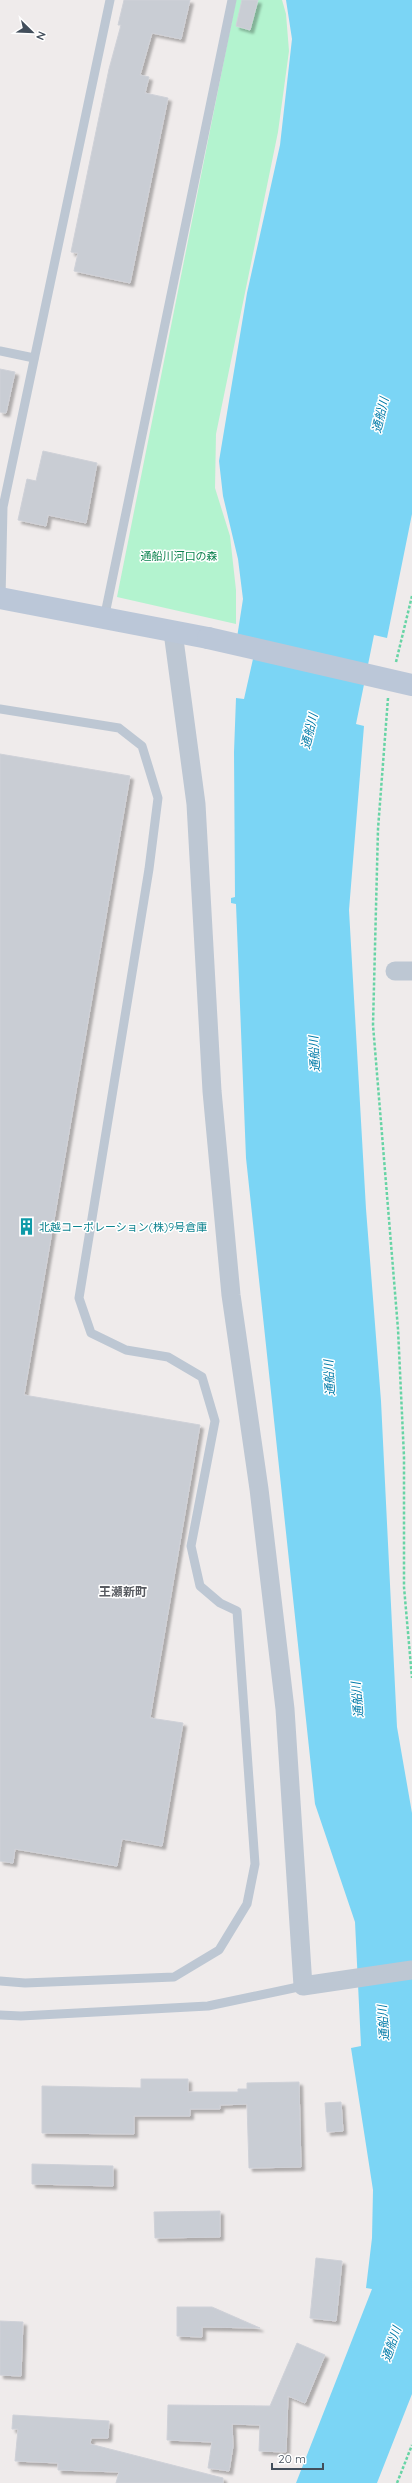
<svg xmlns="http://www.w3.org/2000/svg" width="412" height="2483" font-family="Quicksand,'Noto Sans JP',sans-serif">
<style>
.green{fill:#b3f3cf}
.water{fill:#7bd5f5}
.building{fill:#c9cdd4;stroke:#cfd1d8;filter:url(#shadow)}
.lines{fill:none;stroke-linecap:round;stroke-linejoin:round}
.path{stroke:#67d4a5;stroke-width:2.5;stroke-dasharray:3 2;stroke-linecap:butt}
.lane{stroke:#bdc7d3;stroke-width:9}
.street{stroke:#bdc7d3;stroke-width:19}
.secondary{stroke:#bbc7d8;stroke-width:22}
.secondary-bridge{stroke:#bbc7d8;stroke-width:22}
.labels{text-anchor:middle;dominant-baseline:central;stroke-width:3;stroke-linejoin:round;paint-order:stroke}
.park-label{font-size:11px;fill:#0c834e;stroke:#fff}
.culture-label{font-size:11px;fill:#0d838f;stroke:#fff;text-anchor:start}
.water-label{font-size:12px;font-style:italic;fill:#017ba8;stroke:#fff}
.neighbourhood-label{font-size:12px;font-weight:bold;fill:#585b61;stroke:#fff}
</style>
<defs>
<filter id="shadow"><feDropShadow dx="3.5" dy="3.5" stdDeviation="1" flood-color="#0004"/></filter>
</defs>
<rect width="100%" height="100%" fill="#efebeb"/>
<!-- green -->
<path class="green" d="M236,0H282L286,14L289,51L278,132L216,434L215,488L230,536L236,590V624L117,597Z"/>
<!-- water -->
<path class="water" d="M286,0H412V514L387,638L374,635L356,724L364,726L349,910L366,1209L381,1401L397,1727L412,1813V2394L377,2483H296L372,2289L366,2288L372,2238L373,2190L351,2048L361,2046L355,1922L315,1804L246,1158L236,904L231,903V898L235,897L234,752L236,698L244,699L255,650L236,644L243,599L238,559L223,496L219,461L247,293L280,145L292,39Z"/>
<!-- building -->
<g class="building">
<path d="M124,0H190L181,39L152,33L140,75L149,77L145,93L168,98L130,283L74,271L78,253L71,252L109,69L121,25H118Z"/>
<path d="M242,0H258L250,30L236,26Z"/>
<path d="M0,369L15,372L6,413L0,412Z"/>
<path d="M43,451L97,463L86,523L48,515L46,526L18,520L27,479L36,481Z"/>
<path d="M0,754L130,776L24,1395L200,1425L150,1718L183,1723L162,1846L122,1839L117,1866L15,1849L13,1863L0,1861Z"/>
<path d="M141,2079H188V2092H238V2089H247V2083L299,2082L301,2167L249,2168L247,2104L220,2105V2109H190V2116H134V2134L42,2133V2086L141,2088Z"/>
<path d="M341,2102L343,2131L327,2132L325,2103Z"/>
<path d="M32,2164L113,2166V2186L32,2184Z"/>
<path d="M220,2211V2237L155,2238L154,2212Z"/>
<path d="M316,2258L342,2261L336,2321L310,2318Z"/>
<path d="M177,2307H212L260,2328L202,2327V2337L177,2336Z"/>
<path d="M0,2321L23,2322L21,2376L0,2375Z"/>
<path d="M297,2343L325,2355L305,2403L288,2396L286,2452L259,2451L260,2425L232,2424L233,2446L229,2471L208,2468L212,2442L167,2440L168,2405L270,2406Z"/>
<path d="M13,2415L109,2421L108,2438H91L90,2444L223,2478V2483H116L119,2472L58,2470V2463L15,2461L18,2429H12Z"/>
</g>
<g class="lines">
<!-- path -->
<g class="path">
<path d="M396,662L412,596"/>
<path d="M388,698L378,829L373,1025L398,1329L404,1457V1587L412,1678"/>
<path d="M397,2483L412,2445"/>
</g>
<!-- lane -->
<g class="lane">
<path d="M0,351L34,358"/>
<path d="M1,599L3,507L110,0"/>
<path d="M104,619L232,0"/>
<path d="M0,709L119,728L142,746L158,798L149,869L79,1298L91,1333L126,1350L168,1357L202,1377L215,1421L191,1546L200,1586L220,1603L237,1611L255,1864L247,1904L219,1950L174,1977L25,1983L0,1981"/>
<path d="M0,2015L21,2016L208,2006L303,1986"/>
</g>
<!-- street -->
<g class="street">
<path d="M173,632L196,804L212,1091L231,1295L259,1489L285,1709L303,1986L412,1970"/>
<path d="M395,971H412"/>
</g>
<!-- secondary -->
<path class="secondary" d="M0,598L208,638"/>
<!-- secondary-bridge -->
<path class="secondary-bridge" d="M208,638L412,685"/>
</g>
<!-- icons -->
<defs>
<symbol id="building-bare" viewBox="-9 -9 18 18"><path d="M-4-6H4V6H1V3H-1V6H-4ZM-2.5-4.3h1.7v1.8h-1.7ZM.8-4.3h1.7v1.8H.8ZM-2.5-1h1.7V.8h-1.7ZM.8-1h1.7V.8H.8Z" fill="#0f9aa8" stroke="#fff" stroke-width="2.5" paint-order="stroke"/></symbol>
</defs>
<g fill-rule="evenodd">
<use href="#building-bare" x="14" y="1214" width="25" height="25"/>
</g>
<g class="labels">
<!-- park labels -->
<g class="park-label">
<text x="179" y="556">通船川河口の森</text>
</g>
<!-- culture labels -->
<g class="culture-label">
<text x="39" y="1227">北越コーポレーション(株)9号倉庫</text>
</g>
<!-- water labels -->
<g class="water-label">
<text transform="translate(380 415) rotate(-77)">通船川</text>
<text transform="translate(309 731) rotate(-77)">通船川</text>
<text transform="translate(314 1054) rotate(-93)">通船川</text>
<text transform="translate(329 1378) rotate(-93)">通船川</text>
<text transform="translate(357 1700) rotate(-95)">通船川</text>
<text transform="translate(383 2023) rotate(-94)">通船川</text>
<text transform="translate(391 2344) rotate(-71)">通船川</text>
</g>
<!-- neighbourhood labels -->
<g class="neighbourhood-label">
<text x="123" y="1591">王瀬新町</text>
</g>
</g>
<!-- north arrow -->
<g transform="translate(32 32) rotate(113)" stroke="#ffffff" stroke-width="3" paint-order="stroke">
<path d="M0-3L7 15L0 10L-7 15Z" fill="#424e5b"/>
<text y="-6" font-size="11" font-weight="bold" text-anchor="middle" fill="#424e5b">N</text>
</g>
<!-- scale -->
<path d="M272 2463v6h51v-6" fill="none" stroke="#424e5b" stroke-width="2"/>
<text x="278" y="2463" font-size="12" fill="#424e5b" stroke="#ffffff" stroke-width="3" paint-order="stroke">20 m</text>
</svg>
